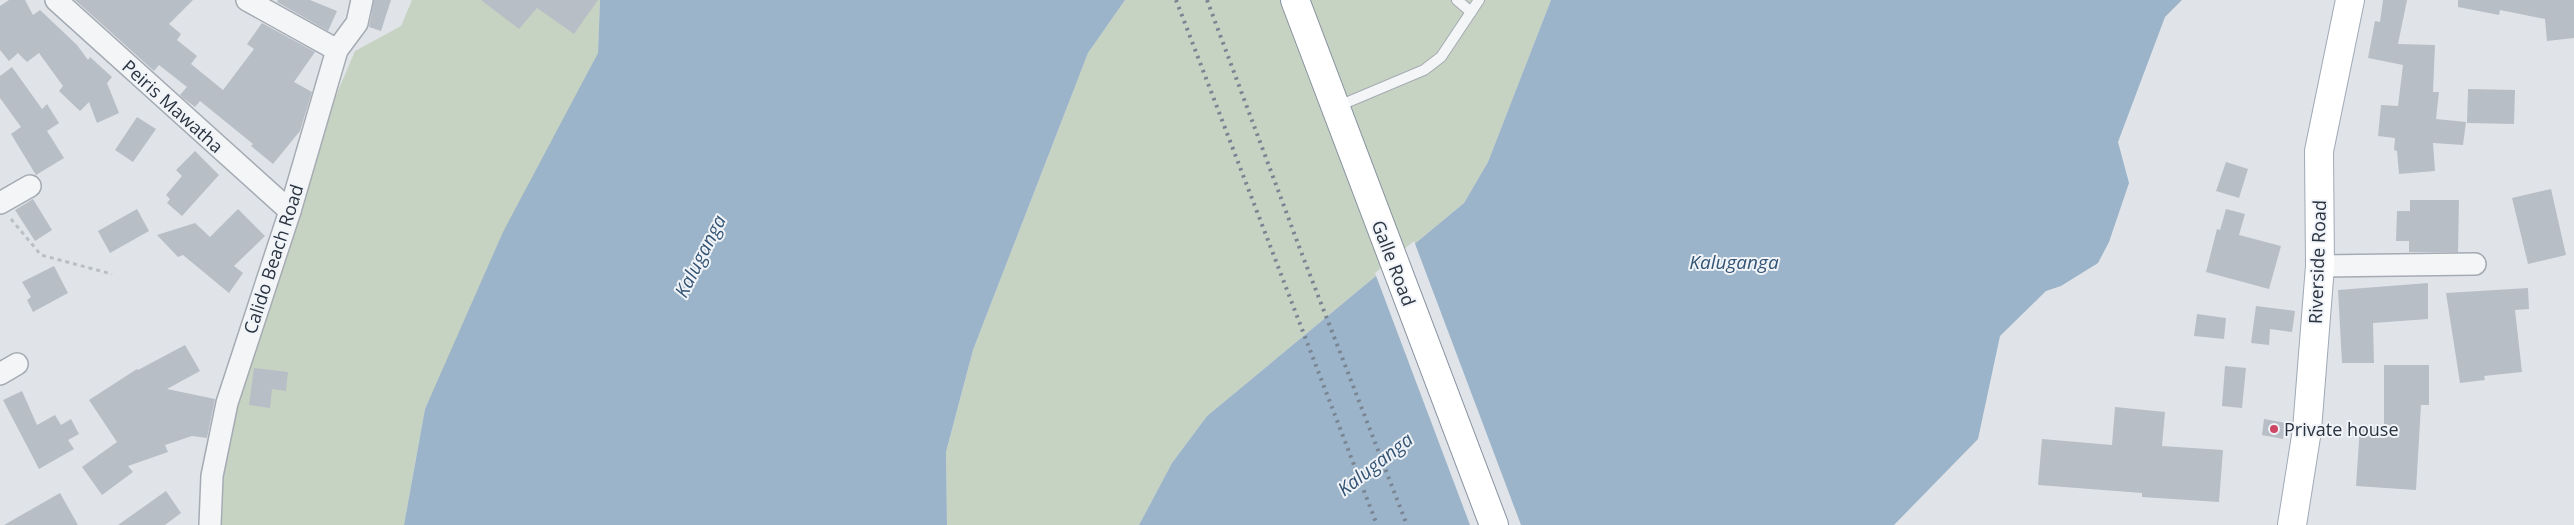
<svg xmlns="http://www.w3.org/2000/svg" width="2574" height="525" font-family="'Open Sans',sans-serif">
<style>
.green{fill:#c7d3c2}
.water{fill:#9cb4c9}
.pier{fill:#e0e4e9}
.building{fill:#b8bec6}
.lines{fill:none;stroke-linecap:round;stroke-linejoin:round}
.service-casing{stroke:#a5abb3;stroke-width:12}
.minor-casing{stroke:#a5abb3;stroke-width:24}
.primary-casing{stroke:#a0a9b5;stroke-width:30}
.trunk-casing{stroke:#8893a0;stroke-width:30}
.path{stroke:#babfc4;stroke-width:3;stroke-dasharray:4 4;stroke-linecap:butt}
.service{stroke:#f3f5f7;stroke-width:10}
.minor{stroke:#f3f5f7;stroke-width:21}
.primary{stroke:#fff;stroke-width:28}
.trunk{stroke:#fff;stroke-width:28}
.rail{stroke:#7a8593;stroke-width:4;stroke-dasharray:2.5 5;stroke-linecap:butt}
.poi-dot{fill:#cd4764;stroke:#f0f3f7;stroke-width:2}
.labels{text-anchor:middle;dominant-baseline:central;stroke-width:4;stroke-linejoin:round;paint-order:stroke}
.street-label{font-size:18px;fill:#293340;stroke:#f0f3f7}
.poi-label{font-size:18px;fill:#293340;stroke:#f0f3f7;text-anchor:start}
.water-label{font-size:19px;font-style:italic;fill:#335474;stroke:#f0f3f7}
</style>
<rect width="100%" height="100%" fill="#e0e4e9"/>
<!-- green -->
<g class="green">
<path d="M412,0H600L598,53L425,409L404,525H222L223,462L245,370L326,119L355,51L401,26Z"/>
<path d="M1125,0H1551L1488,162L1464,203L1207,416L1172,463L1139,525H947L946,452L973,350L1088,53Z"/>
</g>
<!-- water -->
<g class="water">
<path d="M600,0H1125L1088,53L973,350L946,452L947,525H404L425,409L503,232L598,53Z"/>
<path d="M1551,0H2182L2165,17L2118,142L2129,183L2109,242L2098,263L2061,286L2046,291L2000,336L1978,439L1894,525H1139L1172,463L1207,416L1464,203L1488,162Z"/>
</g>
<!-- pier -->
<path class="pier" d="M1414,241L1521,525H1470L1375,273Z"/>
<!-- building -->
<g class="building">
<path d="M9,0H25L33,15L40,10L77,45L88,60L90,57L112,77L107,83L119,113L97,123L89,102L80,111L59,91L63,86L39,53L27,62L18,53L9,61L0,50V6Z"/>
<path d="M75,0H193L169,24L181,34L177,40L197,56L191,64L223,90L254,49L247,44L262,23L315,52L294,82L312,92L300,131L273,164L251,146L253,144L200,101L195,107L183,98L180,95L187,87L159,65L154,71Z"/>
<path d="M278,0H310L337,11L328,31L277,2Z"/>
<path d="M374,0H391L381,31L369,27Z"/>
<path d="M481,0H598L574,34L537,8L519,29Z"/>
<path d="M2383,0H2407L2398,44L2435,45L2433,92H2439L2436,119L2466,122L2463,145L2433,143L2435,171L2399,174L2397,151L2394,150L2395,138L2378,136L2381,105L2398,106L2403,65L2368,58L2375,21L2380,22Z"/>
<path d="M2458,0H2574V38L2547,41L2545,19L2500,10L2499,15L2458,7Z"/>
<path d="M12,67L42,109L47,104L59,123L47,131L64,158L36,175L11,134L21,127L0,98V76Z"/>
<path d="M2468,89L2515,90L2514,124L2467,123Z"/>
<path d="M137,117L156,129L133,162L115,150Z"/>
<path d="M195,151L219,175L182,216L167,203L170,199L166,195L182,176L176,170Z"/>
<path d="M2226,162L2248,169L2239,198L2216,191Z"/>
<path d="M2551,189L2566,255L2528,264L2512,198Z"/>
<path d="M33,199L52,230L35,241L15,210Z"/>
<path d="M2410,200H2459L2458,252H2409V241H2396L2397,211H2410Z"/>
<path d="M137,209L149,231L110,253L98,231Z"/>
<path d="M238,209L265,236L234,266L243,273L229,293L183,255L178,257L157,235L195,223L210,237Z"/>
<path d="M2226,209L2245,214L2239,235L2281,246L2269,289L2206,272L2217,229L2220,230Z"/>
<path d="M54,266L68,293L33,312L27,300L31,297L22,282Z"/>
<path d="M2428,283V319L2373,323L2374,363H2342L2338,290Z"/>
<path d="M2528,288L2529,309L2515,310L2522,372L2484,376L2485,380L2460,383L2446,293Z"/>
<path d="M2256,306L2295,311L2292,332L2270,329L2269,345L2251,343Z"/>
<path d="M2197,314L2226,318L2224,339L2194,336Z"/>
<path d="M185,345L200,371L167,389L215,399L207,438L192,436L165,445L168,452L128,466L133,472L102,495L82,467L117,442L89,400L137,369L138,370Z"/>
<path d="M2384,365H2429V405H2421L2416,490L2356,486L2360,426L2384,428Z"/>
<path d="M2225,366L2246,368L2242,408L2222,406Z"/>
<path d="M254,368L288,372L286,391L272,389L270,408L249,405Z"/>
<path d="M22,391L37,425L55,415L61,425L71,419L79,434L68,440L74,449L39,469L3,400Z"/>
<path d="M2115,407L2165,412L2162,446L2223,450L2219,502L2142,497V493L2038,485L2042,439L2112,445Z"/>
<path d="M2264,419L2286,423L2283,439L2262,435Z"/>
<path d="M166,491L181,513L165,525H118Z"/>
<path d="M60,493L78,525H4Z"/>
</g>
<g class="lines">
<defs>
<g id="service">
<path d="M1457,0L1471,12"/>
<path d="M1336,107L1424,70L1441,57L1479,0"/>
</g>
<g id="minor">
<path d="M56,0L290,211"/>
<path d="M247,0L337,50"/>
<path d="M0,203L30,186"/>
<path d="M2320,266L2475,264"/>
<path d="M0,374L17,364"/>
<path d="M210,525L212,476L227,403L290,211L337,50L357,23L362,0"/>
</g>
<path id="primary" d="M2292,525L2307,430L2320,266L2319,151L2350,0"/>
<path id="trunk" d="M1295,0L1494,525"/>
</defs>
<!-- service casing -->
<use href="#service" class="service-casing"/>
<!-- minor casing -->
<use href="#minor" class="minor-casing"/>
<!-- primary casing -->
<use href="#primary" class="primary-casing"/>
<!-- trunk casing -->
<use href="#trunk" class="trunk-casing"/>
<!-- path -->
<path class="path" d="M11,219L41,255L112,274"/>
<!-- service -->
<use href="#service" class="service"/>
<!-- minor -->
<use href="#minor" class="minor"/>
<!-- primary -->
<use href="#primary" class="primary"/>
<!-- trunk -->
<use href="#trunk" class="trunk"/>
<!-- rail -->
<g class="rail">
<path d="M1176,0L1377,525"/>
<path d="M1207,0L1300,249L1407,525"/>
</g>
</g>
<!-- markers -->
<circle class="poi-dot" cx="2274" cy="429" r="5"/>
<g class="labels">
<!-- street labels -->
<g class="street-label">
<text transform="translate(173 106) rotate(42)">Peiris Mawatha</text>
<text transform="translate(273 259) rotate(-72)">Calido Beach Road</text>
<text transform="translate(2317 262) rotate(-88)">Riverside Road</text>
<text transform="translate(1394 263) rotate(69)">Galle Road</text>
</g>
<!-- poi labels -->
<g class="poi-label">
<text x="2284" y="429">Private house</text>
</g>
<!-- water labels -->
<g class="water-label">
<text transform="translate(700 256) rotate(-63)">Kaluganga</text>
<text x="1734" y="262">Kaluganga</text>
<text transform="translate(1375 464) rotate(-38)">Kaluganga</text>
</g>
</g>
</svg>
